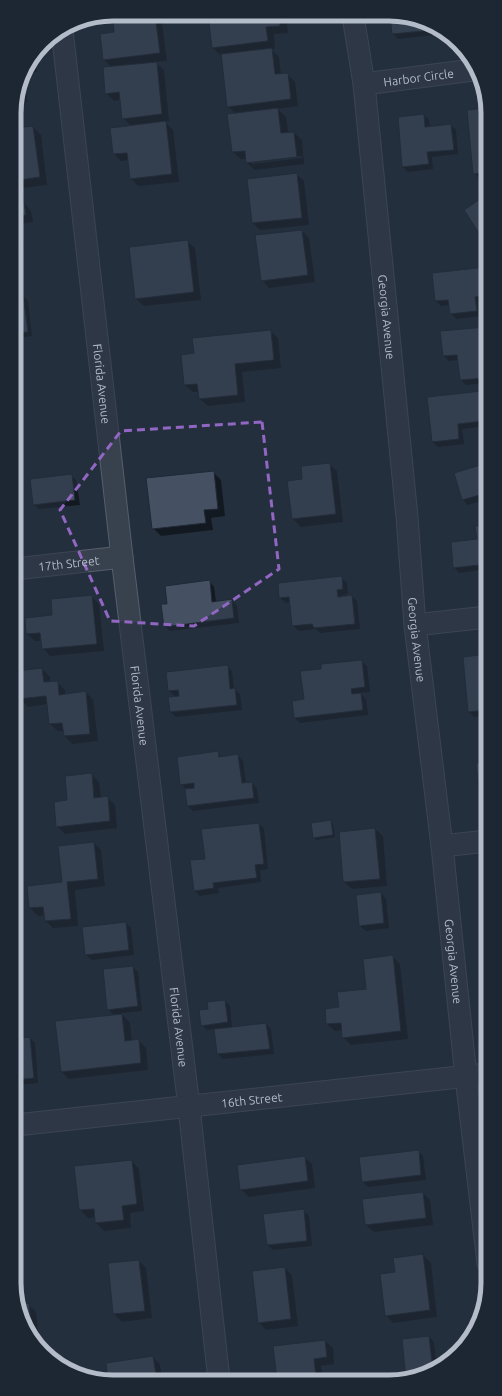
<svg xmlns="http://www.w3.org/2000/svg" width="502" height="1396" font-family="Ubuntu,sans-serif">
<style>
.shadow{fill:#0007;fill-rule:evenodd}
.building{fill:#455162;stroke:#1f2835}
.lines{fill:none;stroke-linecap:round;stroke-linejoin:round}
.street-casing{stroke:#565f6c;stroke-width:23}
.street{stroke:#38414e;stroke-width:21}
.marked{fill:none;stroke:#9266c3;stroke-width:3;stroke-dasharray:8 5;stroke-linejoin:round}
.labels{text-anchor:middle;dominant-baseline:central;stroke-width:3;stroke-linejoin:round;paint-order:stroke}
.street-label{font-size:12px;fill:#b4bcc9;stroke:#1d2633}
.rim{fill:none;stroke:#b4bcc9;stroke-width:5}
</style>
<rect width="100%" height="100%" fill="#242f3e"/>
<!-- shadow -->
<g class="shadow">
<path d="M155,15L162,23L167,61L155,62L164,70L169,121L165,122L173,130L179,182L138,186L131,178L129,160L121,161L114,154L131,126L123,118L121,100L114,101L106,93L112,67L104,60L115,33Z"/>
<path d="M209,15H286L288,33L274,34L275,49H271L279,57L281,75L287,74L295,82L298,106L278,109L286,117L288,133H294L302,140L304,164L255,170L247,163V159H241L233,152L236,114L228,106L222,55H220L213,48ZM302,156V158L252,164V162Z"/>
<path d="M391,16H409L443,34L398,39L393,34Z"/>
<path d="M35,55L37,72L24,73L27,102L15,103L24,69Z"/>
<path d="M486,109V178H479L474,173L468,111Z"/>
<path d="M424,115L429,120L430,127L451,125L456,130L458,154L432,157L433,169L408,172L403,167Z"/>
<path d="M33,127L41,135L47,185L14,189V129Z"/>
<path d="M296,174L304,181L309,225L260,230L253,223Z"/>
<path d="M486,197V243L465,210Z"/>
<path d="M24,203L31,211L33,222L20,224L24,249L14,250V204Z"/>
<path d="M302,231L309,238L315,282L269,288L262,280Z"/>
<path d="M187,241L195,248L201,300L144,306L136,299Z"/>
<path d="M486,269V302H480L481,316L456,319L451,313L450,305L441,306L436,301Z"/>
<path d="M15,296H23L28,301L32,336L16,338L18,351H15Z"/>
<path d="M486,328V383L466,385L461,380L459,360L449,361L444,356L441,332Z"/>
<path d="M270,331L278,338L281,368L242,372L245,402L208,406L200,399L199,392H193L185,385L195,354Z"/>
<path d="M482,392L486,397L487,426L462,429L464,444L438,447L433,442Z"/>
<path d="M329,464L337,471L343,522L301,527L293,519L289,482L303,480Z"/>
<path d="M487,464V499L468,505L463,500L455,474Z"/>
<path d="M213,472L221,480L225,516L211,518L213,530L161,536L153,528Z"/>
<path d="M71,475L76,480L80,505L39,509L34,504Z"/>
<path d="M15,497L19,522L15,523Z"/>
<path d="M487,526V583L482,578L481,570L459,573L454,567L478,540Z"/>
<path d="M342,578L347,583L348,594L342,595V597L352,596L357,601L360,629L320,633L316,629L299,631L293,626L291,602L286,603L280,598L279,584Z"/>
<path d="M209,581L214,587L216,602L232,600L237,606L239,623L170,631L165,626L168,605Z"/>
<path d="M91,596L99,604L104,651L50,656L43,648L42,641H35L27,634L53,616Z"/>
<path d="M487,655V716L474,717L469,712Z"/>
<path d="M361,661L367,666L370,692L360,693L366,699L368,715L300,723L295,718L293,702L305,700L322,670Z"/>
<path d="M227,666L232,671L234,689L240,694L242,710L176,717L171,712L170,698L176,697L169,691Z"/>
<path d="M42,669L50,677V683L57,682L65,690V695L86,692L93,700L98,741L72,744L65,736L64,731H58L50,724L48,704L28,707L20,699L17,672Z"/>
<path d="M217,753L222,757L238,755L243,761L246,784L252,783L257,789L259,803L193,811L188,806L186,790H187L181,784Z"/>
<path d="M487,763V795H485L480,790L477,764Z"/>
<path d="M91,774L99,782L101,798L107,797L115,805L117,828L65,834L57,826L68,801Z"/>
<path d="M331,821L333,824L335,837L316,840L314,837Z"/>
<path d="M259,824L264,829L268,869L260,870L261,882L218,888L219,893L200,896L194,890L206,859Z"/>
<path d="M375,829L383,836L387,886L352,889L344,882Z"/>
<path d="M94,843L101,850L105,886L75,890L78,926L53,928L46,921L45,915L38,916L30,908L28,887L63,883Z"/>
<path d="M381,893L386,899L389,928L366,931L360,926Z"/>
<path d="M126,923L131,928L134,955L92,960L86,955Z"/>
<path d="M392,956L400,964L408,1039L351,1045L343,1037V1030L335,1031L327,1024L340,1008L367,990Z"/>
<path d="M133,967L138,972L142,1011L121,1013L130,1023L132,1041L138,1040L146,1048L148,1070L69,1079L62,1072L115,1016L108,1009Z"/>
<path d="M225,1001L230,1006L232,1028L266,1024L271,1029L274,1054L223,1059L218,1054L215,1029L207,1030L202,1025L209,1010Z"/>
<path d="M30,1038L35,1043L38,1083L16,1085V1040Z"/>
<path d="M418,1151L423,1156L426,1180L368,1187L363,1182Z"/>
<path d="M304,1157L312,1164L315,1188L249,1197L241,1189Z"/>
<path d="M132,1161L139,1169L144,1211L130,1213L131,1228L104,1231L96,1223V1217L88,1218L80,1210Z"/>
<path d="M423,1193L430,1200L433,1225L374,1232L366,1225Z"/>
<path d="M16,1207L17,1221H16Z"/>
<path d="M303,1210L309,1216L312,1246L273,1250L267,1245Z"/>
<path d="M16,1247L19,1250L23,1286L16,1287Z"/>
<path d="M423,1255L431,1263L437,1317L393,1323L386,1315L396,1273Z"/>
<path d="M139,1261L146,1268L152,1318L122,1322L114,1314L109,1264Z"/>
<path d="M285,1268L292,1275L298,1326L266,1330L259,1322Z"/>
<path d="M28,1304L36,1312L40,1347L17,1305Z"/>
<path d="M429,1337L434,1342L437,1369L407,1380L403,1340Z"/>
<path d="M325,1341L333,1348L334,1364L321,1366L323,1380H278L274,1347Z"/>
<path d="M153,1357L160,1365L163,1380H109L107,1364Z"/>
</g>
<!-- building -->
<g class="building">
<path d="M155,14L160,53L103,60L100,34L114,32L113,19Z"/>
<path d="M208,15H279L280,26L266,27L268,41L212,48Z"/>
<path d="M390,16H409L435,30L392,34Z"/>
<path d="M272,48L275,74L288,73L291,99L227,107L221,54Z"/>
<path d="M157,62L162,114L122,119L119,92L105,94L103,67Z"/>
<path d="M278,108L281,133L294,132L297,157L246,163L245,151L232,152L227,114Z"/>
<path d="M486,108V173L473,174L467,110Z"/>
<path d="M424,114L425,127L451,124L454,150L427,152L429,164L402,167L398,117Z"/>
<path d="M166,121L172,174L130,179L127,153L113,154L110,128Z"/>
<path d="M33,126L40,177L14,181V128Z"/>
<path d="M297,173L302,218L252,223L247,179Z"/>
<path d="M486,195V244L464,210Z"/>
<path d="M24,202L26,215L14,216V203Z"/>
<path d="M302,230L308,275L261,281L255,235Z"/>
<path d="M188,240L194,292L135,299L129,247Z"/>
<path d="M486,267V296L475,297L477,311L450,314L448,300L435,301L432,273Z"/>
<path d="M23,294L28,332L15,333V295Z"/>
<path d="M486,327V378L460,380L457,355L443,356L440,331Z"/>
<path d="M271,330L274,360L235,364L238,395L199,399L197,384L184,385L181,355L194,353L192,338Z"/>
<path d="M482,391L485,421L458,424L459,439L432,442L427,397Z"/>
<path d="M330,463L336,514L292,519L287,481L302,479L301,466Z"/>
<path d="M487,463V493L462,500L454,473Z"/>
<path d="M214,471L218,509L204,510L206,523L152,529L146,478Z"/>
<path d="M72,474L75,500L33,505L30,479Z"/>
<path d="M487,525V578L481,579L479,565L453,568L451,542L477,539L475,526Z"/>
<path d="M342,576L343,589L337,590L338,597L352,595L355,624L314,628L312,624L292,626L289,597L279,598L278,583Z"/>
<path d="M210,580L212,602L232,599L234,618L164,627L161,604H167L165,586Z"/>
<path d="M92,595L97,644L42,649L40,633L26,634L25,618L52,615L51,599Z"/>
<path d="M487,654V710L468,712L463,657Z"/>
<path d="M362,660L365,687L351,689L352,694L361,693L363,710L294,718L292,701L304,699L300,671L321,669V664Z"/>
<path d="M228,665L230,689L235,688L237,705L170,712L168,697L179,696L178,690L168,691L166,672Z"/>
<path d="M42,668L44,682L58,681L59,695L86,691L90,734L64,736L62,723L49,724L46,696L19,699L16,671Z"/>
<path d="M218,751L219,757L238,754L242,783L252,782L254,798L187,806L185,789L194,788V783L180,785L177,757Z"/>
<path d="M487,762V790L479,791L476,763Z"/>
<path d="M92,773L94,798L108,796L110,821L56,827L54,802L67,800L65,776Z"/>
<path d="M331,820L333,835L313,838L311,823Z"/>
<path d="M259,823L264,864L255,865L257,878L213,883L214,888L194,891L190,860L205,859L201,829Z"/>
<path d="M375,828L380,879L343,882L339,832Z"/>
<path d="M94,842L98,879L67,882L71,919L45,921L43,907L29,908L27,886L62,882L58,846Z"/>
<path d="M381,892L384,923L359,926L356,895Z"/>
<path d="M126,922L129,950L85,955L82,927Z"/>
<path d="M393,955L401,1031L342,1038L341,1023L326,1024L325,1009L339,1007L337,992L366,989L363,959Z"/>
<path d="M133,966L138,1006L107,1010L103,969Z"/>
<path d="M225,1000L228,1022L201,1026L199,1010L208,1009L207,1002Z"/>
<path d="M122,1014L125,1041L139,1039L141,1063L61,1072L55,1021Z"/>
<path d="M266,1023L270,1049L217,1054L214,1029Z"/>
<path d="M30,1037L34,1078L16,1080V1039Z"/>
<path d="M419,1150L421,1175L362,1182L359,1157Z"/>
<path d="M305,1156L308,1181L240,1190L237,1165Z"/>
<path d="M132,1160L137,1204L122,1206L124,1220L95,1223L94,1209L79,1210L74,1166Z"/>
<path d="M423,1192L426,1218L365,1225L362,1199Z"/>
<path d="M304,1209L307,1241L267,1245L263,1214Z"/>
<path d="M423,1254L430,1310L385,1316L380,1274L395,1272L393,1258Z"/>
<path d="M139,1260L145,1311L113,1314L108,1263Z"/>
<path d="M285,1267L291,1319L258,1323L252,1271Z"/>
<path d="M29,1303L32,1332L17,1304Z"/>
<path d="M429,1336L433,1371L406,1380L402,1339Z"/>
<path d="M325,1340L327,1357L314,1359L316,1376L277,1380L273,1346Z"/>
<path d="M153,1356L157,1380H108L106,1363Z"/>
</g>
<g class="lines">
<defs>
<g id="street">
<path id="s1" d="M353,16L364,84L407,517L415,625L442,846L466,1077L488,1263"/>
<path id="s2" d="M62,30L122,557L189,1107L219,1380"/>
<path id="s3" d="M364,84L473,70"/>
<path id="s4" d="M15,569L122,557"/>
<path d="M415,625L487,617"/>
<path d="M442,846L487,841"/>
<path id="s5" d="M16,1125L487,1074"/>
</g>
</defs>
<!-- street casing -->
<use href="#street" class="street-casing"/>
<!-- street -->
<use href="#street" class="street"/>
</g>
<!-- marked area -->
<path d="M0 0H502V1396H0ZM262,422L279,569L194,626L110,621L60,510L121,431Z" fill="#242f3e" fill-opacity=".55" fill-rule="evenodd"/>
<path class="marked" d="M262,422L279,569L194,626L110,621L60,510L121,431Z"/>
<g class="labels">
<!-- street labels -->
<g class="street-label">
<text stroke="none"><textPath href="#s3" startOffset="55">Harbor Circle</textPath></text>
<text stroke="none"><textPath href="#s1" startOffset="303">Georgia Avenue</textPath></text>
<text stroke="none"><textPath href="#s2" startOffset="356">Florida Avenue</textPath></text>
<text stroke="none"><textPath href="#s4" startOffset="54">17th Street</textPath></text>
<text stroke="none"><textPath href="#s1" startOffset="627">Georgia Avenue</textPath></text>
<text stroke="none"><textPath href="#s2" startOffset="680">Florida Avenue</textPath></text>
<text stroke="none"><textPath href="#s1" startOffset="951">Georgia Avenue</textPath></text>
<text stroke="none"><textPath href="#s2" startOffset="1004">Florida Avenue</textPath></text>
<text stroke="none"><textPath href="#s5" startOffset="237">16th Street</textPath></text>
</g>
</g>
<!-- crop -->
<path d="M0 0H502V1396H0ZM113 21H389A92 92 0 0 1 481 113V1283A92 92 0 0 1 389 1375H113A92 92 0 0 1 21 1283V113A92 92 0 0 1 113 21Z" fill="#1d2633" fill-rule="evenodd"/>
<path class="rim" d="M113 21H389A92 92 0 0 1 481 113V1283A92 92 0 0 1 389 1375H113A92 92 0 0 1 21 1283V113A92 92 0 0 1 113 21Z"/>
</svg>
